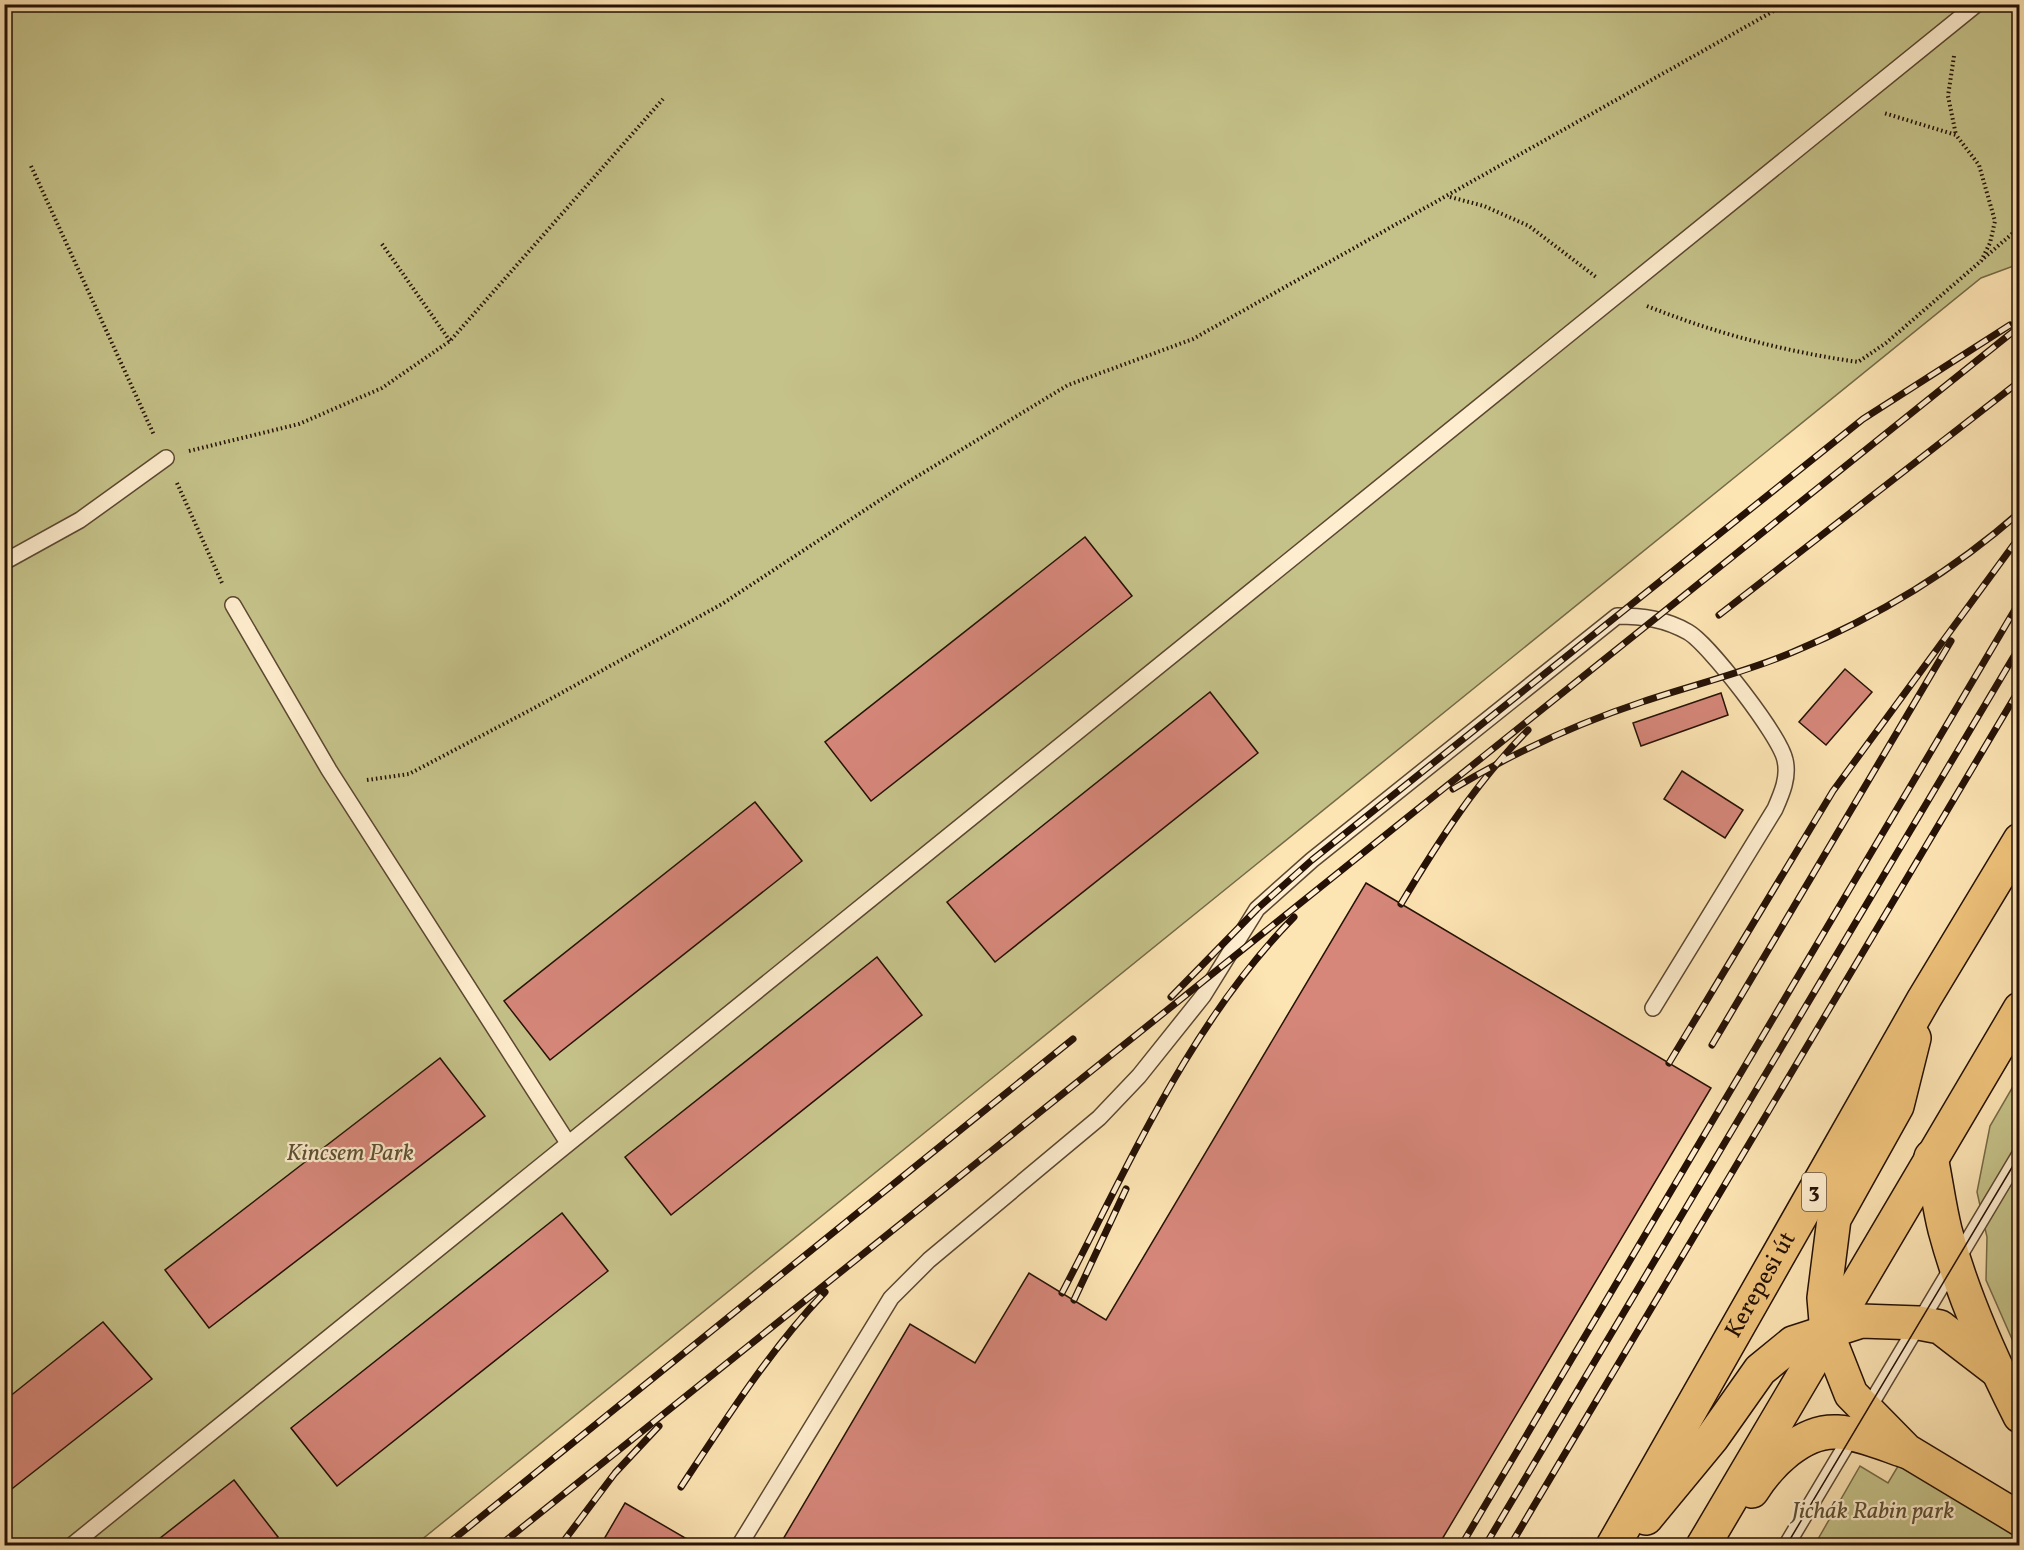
<svg xmlns="http://www.w3.org/2000/svg" width="2024" height="1550" font-family="Vollkorn,serif">
<style>
.green{fill:#c5c289;stroke:#756a47;stroke-width:1.5}
.building{fill:#d6877a;stroke:#251105;stroke-width:1.5}
.lines{fill:none;stroke-linecap:round;stroke-linejoin:round}
.service-casing{stroke:#5b4630;stroke-width:18}
.primary-casing{stroke:#251105;stroke-width:36}
.path{stroke:#251105;stroke-width:4;stroke-dasharray:1.5 3;stroke-linecap:butt}
.service{stroke:#feedce;stroke-width:15}
.primary{stroke:#eec27a;stroke-width:33}
.tram{stroke:#251105;stroke-width:1.5}
.rail-casing{stroke:#251105;stroke-width:7}
.rail{stroke:#feedce;stroke-width:4.5;stroke-dasharray:14;stroke-linecap:butt}
.labels{text-anchor:middle;dominant-baseline:central;stroke-width:4.5;stroke-linejoin:round;paint-order:stroke}
.shield{fill:#feedce;stroke:#665341;stroke-width:1.5}
.shield-label{font-size:22px;font-weight:bold;fill:#251105}
.park-label{font-size:24px;font-style:italic;fill:#5d4f33;stroke:#feedce}
.street-label{font-size:24px;fill:#251105;stroke:#feedce}
</style>
<rect width="100%" height="100%" fill="#fde4b3"/>
<filter id="stains"><feTurbulence type="fractalNoise" baseFrequency=".00333" numOctaves="4"/><feColorMatrix values="0 0 0 0 .2 0 0 0 0 .09 0 0 0 0 .02 0 0 0 .5 -.17"/></filter>
<radialGradient id="worn" r=".72"><stop offset=".6" stop-color="#630" stop-opacity="0"/><stop offset="1" stop-color="#630" stop-opacity=".3"/></radialGradient>
<!-- green -->
<g class="green">
<path d="M4,5H2019V264L1981,278L415,1545H5Z"/>
<path d="M2019,1076V1355L1986,1280L1987,1237L1977,1192L1990,1126Z"/>
<path d="M1907,1451L2019,1508V1545L1814,1546L1860,1466L1888,1483Z"/>
</g>
<!-- building -->
<g class="building">
<path d="M1085,537L1132,596L871,801L825,742Z"/>
<path d="M1845,669L1872,692L1826,745L1799,722Z"/>
<path d="M1210,692L1258,753L995,962L947,902Z"/>
<path d="M1721,693L1728,715L1641,746L1633,723Z"/>
<path d="M1682,771L1743,810L1725,838L1664,799Z"/>
<path d="M755,802L802,861L550,1060L504,1001Z"/>
<path d="M1366,883L1711,1088L1438,1546H779L910,1324L975,1363L1029,1273L1106,1320Z"/>
<path d="M877,957L922,1015L671,1215L625,1157Z"/>
<path d="M440,1058L485,1116L209,1328L165,1270Z"/>
<path d="M562,1213L608,1271L337,1486L291,1428Z"/>
<path d="M103,1322L152,1379L4,1495V1401Z"/>
<path d="M234,1480L278,1537L267,1546H150Z"/>
<path d="M625,1503L699,1546H600Z"/>
</g>
<g class="lines">
<defs>
<g id="service">
<path d="M4,562L80,520L166,458"/>
<path d="M233,605L329,770L568,1143"/>
<path d="M1866,1412L2020,1154"/>
<path d="M71,1546L1977,4"/>
<path d="M739,1546L891,1298L929,1260L1099,1118L1139,1076L1203,996L1257,909L1312,860L1617,616C1643,616 1665,619 1688,632C1709,644 1780,736 1785,760C1789,777 1782,793 1775,809L1653,1008"/>
<path d="M1786,1546L1854,1432"/>
</g>
<g id="primary">
<path d="M1914,1038L1897,1106L1834,1219L1824,1298L1827,1333L1851,1394L1907,1451L2020,1519"/>
<path d="M1931,1157C1936,1181 1939,1206 1945,1230C1962,1294 1990,1357 2020,1416"/>
<path d="M1752,1491C1769,1464 1802,1430 1837,1432C1859,1433 1884,1444 1905,1451"/>
<path d="M1646,1518L1712,1438L1760,1370L1793,1343L1861,1321L1919,1323L1940,1327L1996,1370"/>
<path id="s1" d="M1613,1546L1924,999L2020,840"/>
<path d="M1703,1546L2020,1009"/>
</g>
</defs>
<!-- service casing -->
<use href="#service" class="service-casing"/>
<!-- primary casing -->
<use href="#primary" class="primary-casing"/>
<!-- path -->
<g class="path">
<path d="M1954,56L1948,96L1956,135"/>
<path d="M31,166L154,435"/>
<path d="M1450,197L1484,206L1529,226L1596,277"/>
<path d="M382,244L450,341"/>
<path d="M1984,258L2020,227"/>
<path d="M1647,306C1714,333 1787,352 1858,362L1886,343L1981,261L1990,243L1995,221L1979,165L1956,135L1884,113"/>
<path d="M189,451L299,424L382,388L450,341L663,99"/>
<path d="M177,483L222,583"/>
<path d="M367,780L409,774L536,707L722,604L903,485L1068,385L1193,339L1786,4"/>
</g>
<!-- service -->
<use href="#service" class="service"/>
<!-- primary -->
<use href="#primary" class="primary"/>
<!-- tram -->
<path class="tram" d="M1786,1546L2020,1154"/>
<defs>
<g id="rail">
<path d="M1719,615L2020,381"/>
<path d="M1453,789C1513,753 1576,724 1642,702C1692,685 1744,673 1793,652C1875,618 1953,571 2020,512"/>
<path d="M1401,904C1438,842 1477,781 1528,730"/>
<path d="M1171,997L1257,909L1312,860L1863,419L2010,325"/>
<path d="M1712,1045L1951,641"/>
<path d="M1669,1063L1833,791L2020,536"/>
<path d="M1062,1293C1130,1163 1190,1023 1294,917"/>
<path d="M1074,1300L1126,1189"/>
<path d="M681,1487C726,1419 769,1351 825,1292"/>
<path d="M445,1546L1073,1039"/>
<path d="M499,1546L2020,326"/>
<path d="M560,1546L615,1473L659,1426"/>
<path d="M1461,1546L2020,601"/>
<path d="M1485,1546L2020,646"/>
<path d="M1510,1546L2020,688"/>
</g>
</defs>
<!-- rail casing -->
<use href="#rail" class="rail-casing"/>
<!-- rail -->
<use href="#rail" class="rail"/>
</g>
<g class="labels">
<!-- shield labels -->
<rect class="shield" x="1802" y="1173" width="24" height="38" rx="4.5"/>
<g class="shield-label">
<text x="1814" y="1192">3</text>
</g>
<!-- park labels -->
<g class="park-label">
<text x="350" y="1154">Kincsem Park</text>
<text x="1873" y="1512">Jichák Rabin park</text>
</g>
<!-- street labels -->
<g class="street-label">
<text stroke="none"><textPath href="#s1" startOffset="300">Kerepesi út</textPath></text>
</g>
</g>
<!-- margin -->
<rect width="2024" height="1550" fill="none" stroke="#fde4b3" stroke-width="24"/>
<rect x="6" y="6" width="2012" height="1538" fill="none" stroke="#251105" stroke-width="3"/>
<rect x="12" y="12" width="2000" height="1526" fill="none" stroke="#251105" stroke-width="1.5"/>
<rect width="100%" height="100%" filter="url(#stains)"/>
<rect width="100%" height="100%" fill="url(#worn)"/>
</svg>
